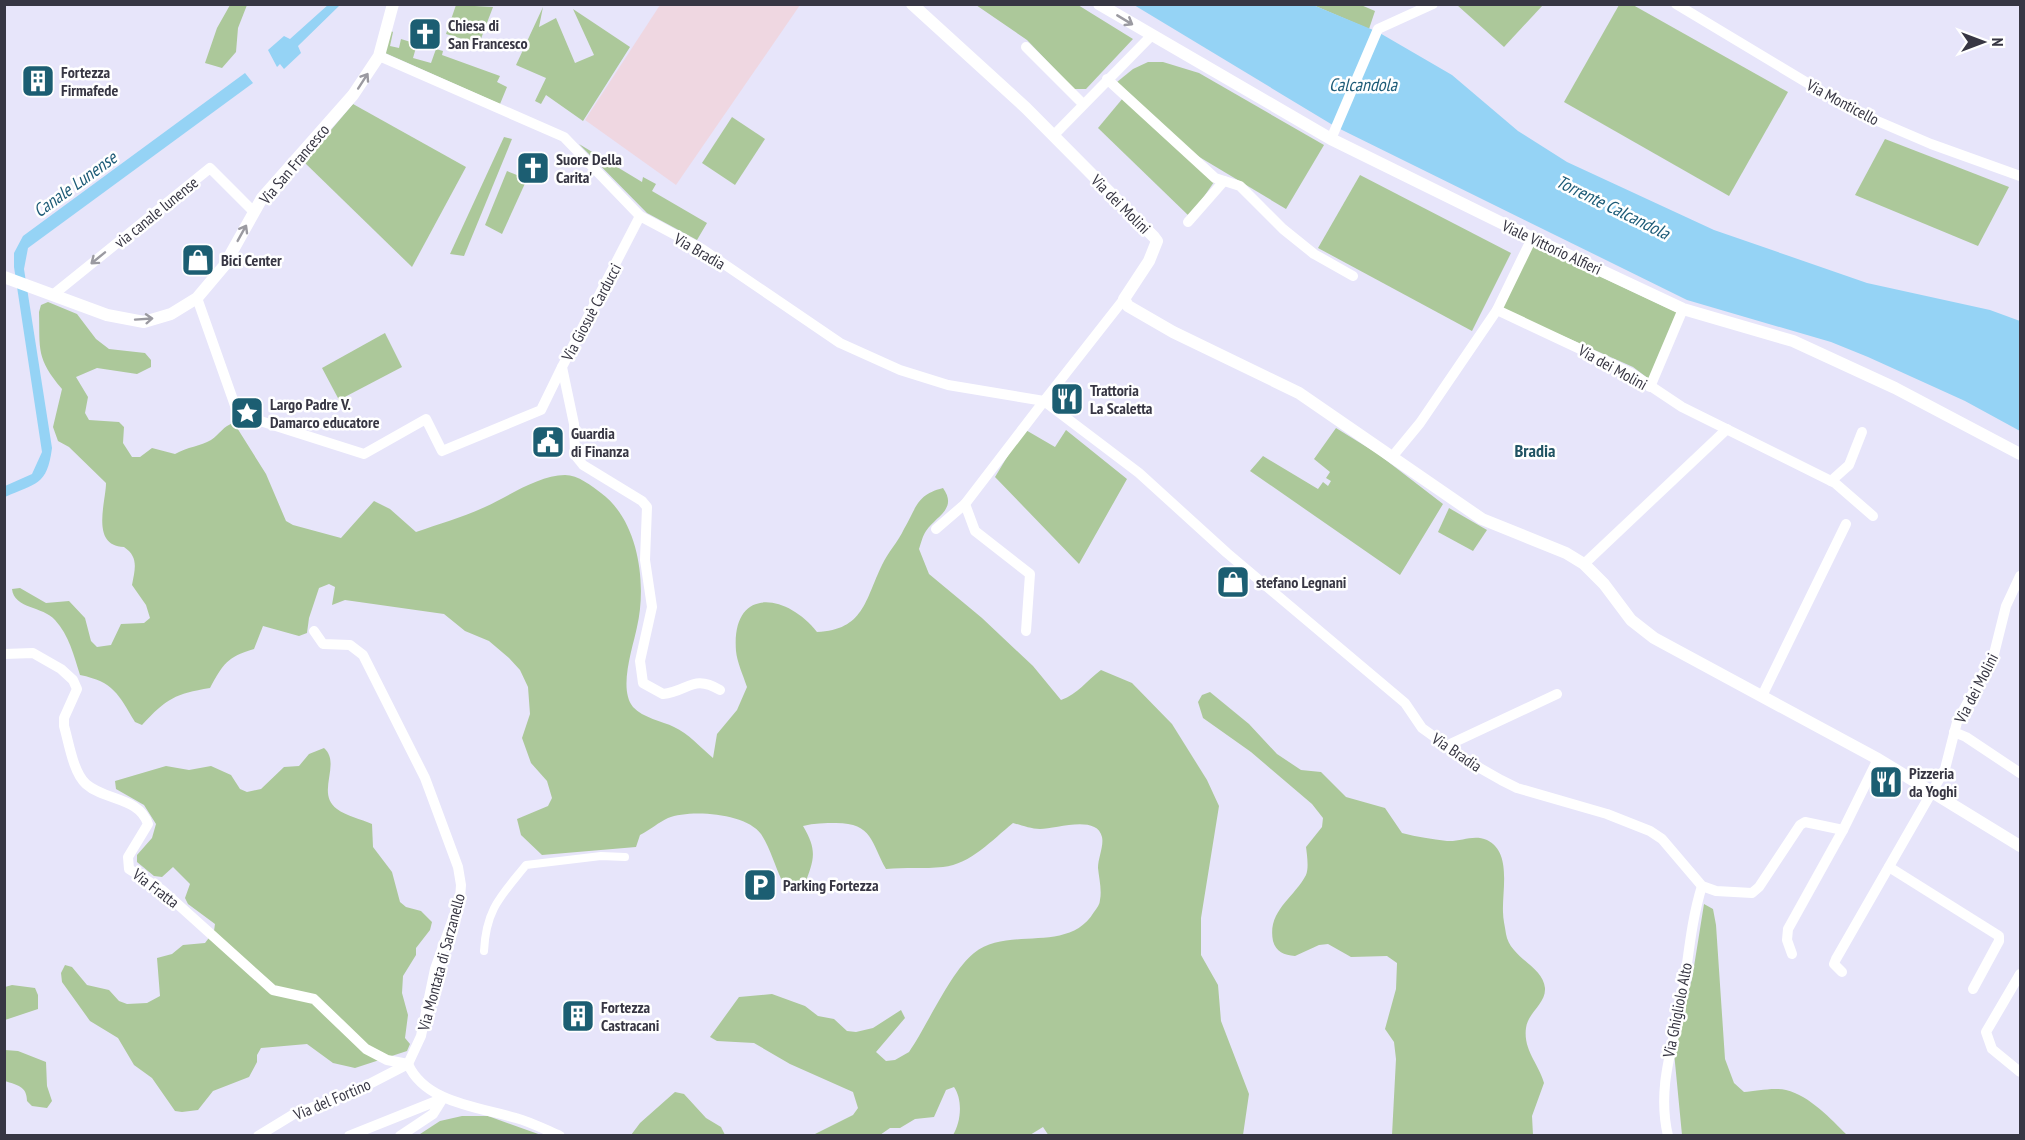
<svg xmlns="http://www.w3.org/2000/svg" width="2025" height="1140" font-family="'PT Sans Narrow',sans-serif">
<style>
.education{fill:#efd7e1}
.green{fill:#acc89a}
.water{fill:#95d3f5}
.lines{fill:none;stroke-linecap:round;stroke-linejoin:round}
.pedestrian{stroke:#fff;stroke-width:8}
.minor{stroke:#fff;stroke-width:10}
.tertiary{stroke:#fff;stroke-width:12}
.oneway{stroke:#9b9aa1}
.labels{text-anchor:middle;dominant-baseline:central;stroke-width:5;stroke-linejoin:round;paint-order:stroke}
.poi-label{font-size:16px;font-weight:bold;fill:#373643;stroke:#fff;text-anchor:start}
.street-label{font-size:16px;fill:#373643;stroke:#fff}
.water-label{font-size:18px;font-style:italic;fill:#1d5b77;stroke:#fff}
.neighbourhood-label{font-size:18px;font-weight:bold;fill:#215464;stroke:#fff}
</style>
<rect width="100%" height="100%" fill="#e7e5fa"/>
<!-- education -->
<path class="education" d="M660,5H800L676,185L585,120Z"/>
<!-- green -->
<g class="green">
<path d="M230,5H247L238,28L236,52L222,68L205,63L217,28Z"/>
<path d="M456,5L493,7L479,44L446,34Z"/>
<path d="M976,5H1078L1133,39L1086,89H1074L1027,40Z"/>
<path d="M1313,5H1361L1375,11L1369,29Z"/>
<path d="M1457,5H1543L1504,47Z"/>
<path d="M1619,5H1633L1788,92L1729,196L1564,102Z"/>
<path d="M543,7L539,27L556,18L575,63L594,55L573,9L630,47L583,121L546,95L541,104L535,101L546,78L516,65Z"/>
<path d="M389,30L393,32L390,46L399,48L401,39L417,44L413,58L431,63L436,49L443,51L442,55L500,76L497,82L507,87L500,104L383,52Z"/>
<path d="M1148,62H1163L1199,73L1324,145L1286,209L1191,152L1117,82L1133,69Z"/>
<path d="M1123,98L1214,182L1190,217L1098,128Z"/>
<path d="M353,104L466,167L412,267L304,162Z"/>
<path d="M732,117L765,139L735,185L702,163Z"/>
<path d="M504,137L512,139L464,256L450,254Z"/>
<path d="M1885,139L2009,187L1978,246L1855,195Z"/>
<path d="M579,144L642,182L643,177L656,184L652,191L707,223L697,240L647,213Z"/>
<path d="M507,171L527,179L502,234L485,225Z"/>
<path d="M1360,175L1511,253L1472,331L1318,248Z"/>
<path d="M1533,245L1678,313L1649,379L1633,367L1502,309Z"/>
<path d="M48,302L77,314L96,339L109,349L145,353L151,360V367L137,374L97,368L76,377L88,397L85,413L89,420L119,422L124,427L123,443L132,457H140L152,448L175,454C187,447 201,446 211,440C220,434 223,426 234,423L266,474L286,521L293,525L341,538L374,501L390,509L416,532C439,524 463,517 485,507C509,496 539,475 565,475C578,475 592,486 601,493C639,521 647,584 637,627C633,647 618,689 633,707C643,718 662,721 674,727C688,733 701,748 713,758L717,734L737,710L747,687C743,675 737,662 736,651C731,586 786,593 817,632C864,630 865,600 882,565C888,552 898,542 904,529C917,507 916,495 943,488C958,509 936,516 926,531C923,535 921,543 919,549L929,574L982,618L1033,666L1061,700C1078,694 1086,681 1101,670L1132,683L1172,724L1207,780L1219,806L1201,918V955L1218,985L1221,1021L1249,1094L1243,1135L1049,1136L1043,1127L1030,1135H953C961,1122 963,1100 954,1087L946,1090L934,1117L915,1119L900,1128H890L880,1135H813L853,1115L858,1108L853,1092L790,1064L754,1043L717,1041L710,1037L739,997L772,994L805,1006L818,1016L834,1019L847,1031L856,1032L873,1028L901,1010L905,1018L876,1052L886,1061L895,1060L909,1052C927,1026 951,971 974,953C1009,925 1068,955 1094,912C1097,908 1100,904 1100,900C1102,890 1099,878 1098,868C1098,858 1104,846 1102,837C1097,814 1055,829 1040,829C1031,829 1021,825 1013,823C992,840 971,864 943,867C924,869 905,867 886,869C871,843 873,823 836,823C825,823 814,823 803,826C818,851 814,860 804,886L782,881C775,866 770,848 761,834C746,813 690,809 668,818C659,822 650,830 640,835L636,847L542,855L521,835L517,819L548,806L552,798L547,781L531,763L522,738L530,714L528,687L520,670L509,658L489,641L465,631L444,614L345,600L332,605L335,587L329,584L319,588L309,618L307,633L299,636L263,626L254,649C227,657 223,664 210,688C175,694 167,698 142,725L135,722C118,694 114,682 80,675C74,656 69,635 55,620C43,606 14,609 12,589L20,588L46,603L69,601L85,618L91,641L97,647L111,645L121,624L144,623L150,618L146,605L132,585C135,569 139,557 124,547C90,546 106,502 106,483L69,447L58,441L53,427L62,389C36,358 40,350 39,312L41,305Z"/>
<path d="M385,333L402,367L339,400L322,368Z"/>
<path d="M1336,428L1378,454L1443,504L1400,575L1250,471L1263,456L1318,489L1323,482L1328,486L1331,481L1326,478L1330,472L1314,459Z"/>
<path d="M1024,429L1055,447L1066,430L1127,479L1079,564L995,477Z"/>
<path d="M1449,508L1487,530L1473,551L1438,532Z"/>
<path d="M1210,692L1249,724L1277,754L1301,770L1321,772L1346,797L1385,808L1402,833C1417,837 1432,839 1447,841C1461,842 1473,834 1487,840C1512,852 1502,890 1503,912C1503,919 1505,927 1506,934C1510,958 1543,966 1545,988C1546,1004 1528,1012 1526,1028C1523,1050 1539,1064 1544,1083L1532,1116L1533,1135H1392L1396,1059L1394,1042L1385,1029L1396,989L1397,963L1387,956L1351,957L1328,944L1319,945L1295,956C1284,955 1276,952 1273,941C1267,911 1294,898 1306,875C1309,868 1307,855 1306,847L1322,827L1323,818L1312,804L1251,752L1203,718L1198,702L1202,695Z"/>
<path d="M324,748C342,764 315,793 337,809C346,816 361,819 372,824L373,847L392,872L400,902L406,907L421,911L432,922L430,930L416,948V955L403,976L402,993L408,1015L405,1038L410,1044L407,1051L355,1068L333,1063L307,1044L261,1048L257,1055V1062L249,1077L213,1091L198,1110L182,1112L175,1111L152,1078L134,1065L118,1038L90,1021L62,982L61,973L65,965L72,967L87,985L109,990L119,1001L127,1004L147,1003L160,996L157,958L172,954L183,945L205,943L214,931L215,924L188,904L185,898L190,884L173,867L162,877L154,876L137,862V855L152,838L156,824L144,805L116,789L115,781L166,766L189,770L211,766L231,775L240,789L247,792L261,789L284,767L299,766L309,754Z"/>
<path d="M1704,904L1713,909L1716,925L1725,1059L1734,1083L1744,1092C1756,1091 1774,1087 1786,1090C1810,1096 1831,1119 1847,1135H1682L1673,1042L1692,979Z"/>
<path d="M12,985L35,988L38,995V1009L5,1020V987Z"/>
<path d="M5,1050L18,1051L46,1062L47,1086L52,1101L47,1108L32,1106L27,1101C27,1086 17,1085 5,1081Z"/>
<path d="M675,1092L684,1094L706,1118L721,1127L725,1135H631L640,1123Z"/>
<path d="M462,1116H488L541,1135L417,1136L440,1121Z"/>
</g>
<!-- water -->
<g class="water">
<path d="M329,4L340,5L298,46L301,53L284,69L280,64L277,67L268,50L284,36L290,39Z"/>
<path d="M1134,5H1313L1378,32L1452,75L1518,131L1567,162L1714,230L1867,283L1990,310L2020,321V431L1965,401L1868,357L1831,342L1687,300L1336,127Z"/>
<path d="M245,73L253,83L28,248L24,269L52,448C47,486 36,483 5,497V486L32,474L42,452L14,267V253L23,236Z"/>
</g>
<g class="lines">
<!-- pedestrian -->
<path class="pedestrian" d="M484,951C486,909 501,896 526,865L601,856L625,857"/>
<!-- minor -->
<g class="minor">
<path d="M1676,4L1854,111L1931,144L2020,176"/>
<path d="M1026,47L1083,104"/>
<path d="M379,56L564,137L640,216L702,249L840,343L900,370L948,385L1044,401L1124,299"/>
<path d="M1107,79L1215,178L1240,186L1283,229L1314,254L1353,276"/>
<path d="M1053,136L1151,36"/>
<path d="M1331,139L1378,29L1433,4"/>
<path d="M640,216L562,367L574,424L575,455L583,465L642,501L647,507L645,560L652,607L640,661L643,683L663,694C689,691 693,674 720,690"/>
<path d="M1188,222L1224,181"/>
<path d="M54,294L210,168L254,212"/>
<path d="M197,298L238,414L364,454L426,419L442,451L541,410L562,367"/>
<path d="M1497,310L1631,373L1682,407L1835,483L1873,516"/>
<path d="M1650,387L1683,309"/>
<path d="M1392,457L1420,423L1497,310L1532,238"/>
<path d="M1831,481L1849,465L1862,432"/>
<path d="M965,504L975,531L1030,574L1026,631"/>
<path d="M936,529L965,504L1044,401L1139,473L1227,553L1405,703L1422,728L1471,763L1501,780L1517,788L1607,814L1650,831L1662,839L1702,886L1716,891L1752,893L1759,887L1800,825L1805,822L1843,830L1878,759"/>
<path d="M1584,564L1727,429"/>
<path d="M4,654L33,653L61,669L73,680L77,689L64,718V726C69,743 73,772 86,784C105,801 139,797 148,824L128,857L129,869L162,890L273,990L314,999L366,1049L387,1060L408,1064"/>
<path d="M1762,696L1846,524"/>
<path d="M1954,732L1966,737L2020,773"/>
<path d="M1446,746L1557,694"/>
<path d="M1889,867L1999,936V941L1973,989"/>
<path d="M1792,954L1787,940L1788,929L1843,830"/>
<path d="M1842,972L1834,964L1836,959L1945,769L1957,722L1994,654L2006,606L2020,576"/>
<path d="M2020,974L1986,1032L1992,1049L2020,1072"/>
<path d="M408,1064C425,1103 479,1107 516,1118C531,1122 546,1130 560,1136"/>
<path d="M258,1136L294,1114L352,1093L408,1064L421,1036L435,969L460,899L461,885L458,867L425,778L363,655L350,645L323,644L314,631"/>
<path d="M349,1136L444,1098"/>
<path d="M400,1136L433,1114L443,1098"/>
<path d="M1668,1136C1657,1089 1672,1049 1681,1004C1688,965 1690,924 1702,886"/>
</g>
<!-- tertiary -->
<g class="tertiary">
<path d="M912,4L1026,108L1154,237L1157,241L1149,261L1124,299L1128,306L1173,332L1299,393L1482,519L1566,553L1584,564L1604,584L1631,620L1654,638L1878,759L2020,846"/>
<path d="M1099,4L1331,139L1532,238L1683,309L1793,341L1895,388L2020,454"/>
<path d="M4,277L107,315L144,322L171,314L197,298L224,266L262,198L353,95L379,56L393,4"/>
</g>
</g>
<!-- one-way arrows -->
<defs><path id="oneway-shaft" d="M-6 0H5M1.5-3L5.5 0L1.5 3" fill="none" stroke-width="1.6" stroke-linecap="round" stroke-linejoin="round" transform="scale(1.5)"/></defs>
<g class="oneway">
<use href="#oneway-shaft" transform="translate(1125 20) rotate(31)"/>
<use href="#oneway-shaft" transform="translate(363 81) rotate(-57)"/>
<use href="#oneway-shaft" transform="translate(242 233) rotate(-61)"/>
<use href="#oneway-shaft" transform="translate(98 258) rotate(141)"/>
<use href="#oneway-shaft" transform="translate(144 319) rotate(-4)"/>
</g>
<!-- icons -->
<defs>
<symbol id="church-square" viewBox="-11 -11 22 22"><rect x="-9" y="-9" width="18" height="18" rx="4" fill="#1c5e72" stroke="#fff"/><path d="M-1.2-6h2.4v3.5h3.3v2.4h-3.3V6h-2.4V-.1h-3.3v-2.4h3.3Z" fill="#fff"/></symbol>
<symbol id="building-square" viewBox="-11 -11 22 22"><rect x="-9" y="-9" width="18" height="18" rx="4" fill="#1c5e72" stroke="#fff"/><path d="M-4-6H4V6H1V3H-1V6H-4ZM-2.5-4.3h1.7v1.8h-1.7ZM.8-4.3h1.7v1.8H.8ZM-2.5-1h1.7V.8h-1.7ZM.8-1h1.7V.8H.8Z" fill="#fff"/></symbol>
<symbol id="shop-square" viewBox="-11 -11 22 22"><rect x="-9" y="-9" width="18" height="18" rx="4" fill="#1c5e72" stroke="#fff"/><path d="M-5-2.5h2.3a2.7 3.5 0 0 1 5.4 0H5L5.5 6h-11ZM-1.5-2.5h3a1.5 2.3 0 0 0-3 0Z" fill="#fff"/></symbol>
<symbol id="restaurant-square" viewBox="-11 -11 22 22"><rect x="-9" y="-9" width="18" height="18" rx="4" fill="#1c5e72" stroke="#fff"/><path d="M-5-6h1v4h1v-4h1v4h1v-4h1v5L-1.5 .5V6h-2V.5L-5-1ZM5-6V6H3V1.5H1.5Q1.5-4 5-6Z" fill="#fff"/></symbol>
<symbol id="sight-square" viewBox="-11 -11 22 22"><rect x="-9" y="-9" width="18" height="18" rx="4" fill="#1c5e72" stroke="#fff"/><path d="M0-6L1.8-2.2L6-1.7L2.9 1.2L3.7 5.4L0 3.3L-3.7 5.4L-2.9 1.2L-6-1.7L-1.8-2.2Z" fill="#fff"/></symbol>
<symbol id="civic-square" viewBox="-11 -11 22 22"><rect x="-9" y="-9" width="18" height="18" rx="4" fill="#1c5e72" stroke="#fff"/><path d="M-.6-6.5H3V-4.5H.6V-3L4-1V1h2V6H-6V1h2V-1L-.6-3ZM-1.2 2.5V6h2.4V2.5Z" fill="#fff"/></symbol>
<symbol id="parking-square" viewBox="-11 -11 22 22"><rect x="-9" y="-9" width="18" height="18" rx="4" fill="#1c5e72" stroke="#fff"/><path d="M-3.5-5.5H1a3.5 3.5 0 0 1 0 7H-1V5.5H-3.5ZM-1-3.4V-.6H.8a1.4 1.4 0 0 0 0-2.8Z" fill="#fff"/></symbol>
</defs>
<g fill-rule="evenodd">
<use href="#church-square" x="406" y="15" width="38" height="38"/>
<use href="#building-square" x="19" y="62" width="38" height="38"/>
<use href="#church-square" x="514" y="149" width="38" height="38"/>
<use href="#shop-square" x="179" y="241" width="38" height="38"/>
<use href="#restaurant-square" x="1048" y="380" width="38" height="38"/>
<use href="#sight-square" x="228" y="394" width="38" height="38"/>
<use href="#civic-square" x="529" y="423" width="38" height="38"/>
<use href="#shop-square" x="1214" y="563" width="38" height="38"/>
<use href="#restaurant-square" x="1867" y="763" width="38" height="38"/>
<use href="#parking-square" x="741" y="866" width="38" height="38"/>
<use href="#building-square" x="559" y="997" width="38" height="38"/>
</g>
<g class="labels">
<!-- poi labels -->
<g class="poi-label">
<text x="448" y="25">Chiesa di<tspan x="448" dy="18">San Francesco</tspan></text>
<text x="61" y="72">Fortezza<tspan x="61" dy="18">Firmafede</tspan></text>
<text x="556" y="159">Suore Della<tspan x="556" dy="18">Carita'</tspan></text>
<text x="221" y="260">Bici Center</text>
<text x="1090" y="390">Trattoria<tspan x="1090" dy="18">La Scaletta</tspan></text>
<text x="270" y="404">Largo Padre V.<tspan x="270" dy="18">Damarco educatore</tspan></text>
<text x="571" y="433">Guardia<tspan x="571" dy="18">di Finanza</tspan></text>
<text x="1256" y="582">stefano Legnani</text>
<text x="1909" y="773">Pizzeria<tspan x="1909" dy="18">da Yoghi</tspan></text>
<text x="783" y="885">Parking Fortezza</text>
<text x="601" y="1007">Fortezza<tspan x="601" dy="18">Castracani</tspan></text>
</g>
<!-- street labels -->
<g class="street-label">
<text transform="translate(1843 102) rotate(28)">Via Monticello</text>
<text transform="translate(294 164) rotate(-50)">Via San Francesco</text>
<text transform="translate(1121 204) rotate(45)">Via dei Molini</text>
<text transform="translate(156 212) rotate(-39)">via canale lunense</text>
<text transform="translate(1552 247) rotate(25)">Viale Vittorio Alfieri</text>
<text transform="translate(700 251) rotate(30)">Via Bradia</text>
<text transform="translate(591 312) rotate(-62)">Via Giosuè Carducci</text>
<text transform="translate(1613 367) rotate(29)">Via dei Molini</text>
<text transform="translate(1976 688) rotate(-63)">Via dei Molini</text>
<text transform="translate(1457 752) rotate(34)">Via Bradia</text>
<text transform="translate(156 888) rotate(37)">Via Fratta</text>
<text transform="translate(441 962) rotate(-75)">Via Montata di Sarzanello</text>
<text transform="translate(1677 1010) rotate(-79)">Via Ghigliolo Alto</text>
<text transform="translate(332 1099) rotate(-23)">Via del Fortino</text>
</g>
<!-- water labels -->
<g class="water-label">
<text x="1363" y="84">Calcandola</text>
<text transform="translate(75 184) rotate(-36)">Canale Lunense</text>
<text transform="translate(1613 207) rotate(26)">Torrente Calcandola</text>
</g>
<!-- neighbourhood labels -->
<g class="neighbourhood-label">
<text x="1535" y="450">Bradia</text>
</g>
</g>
<!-- border -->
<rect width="2025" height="1140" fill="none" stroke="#373643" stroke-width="12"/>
<!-- north arrow -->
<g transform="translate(1983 42) rotate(90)" stroke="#ffffff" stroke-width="4.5" paint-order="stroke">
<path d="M0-4.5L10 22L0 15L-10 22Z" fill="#373643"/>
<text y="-9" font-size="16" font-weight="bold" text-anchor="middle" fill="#373643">N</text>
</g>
</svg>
